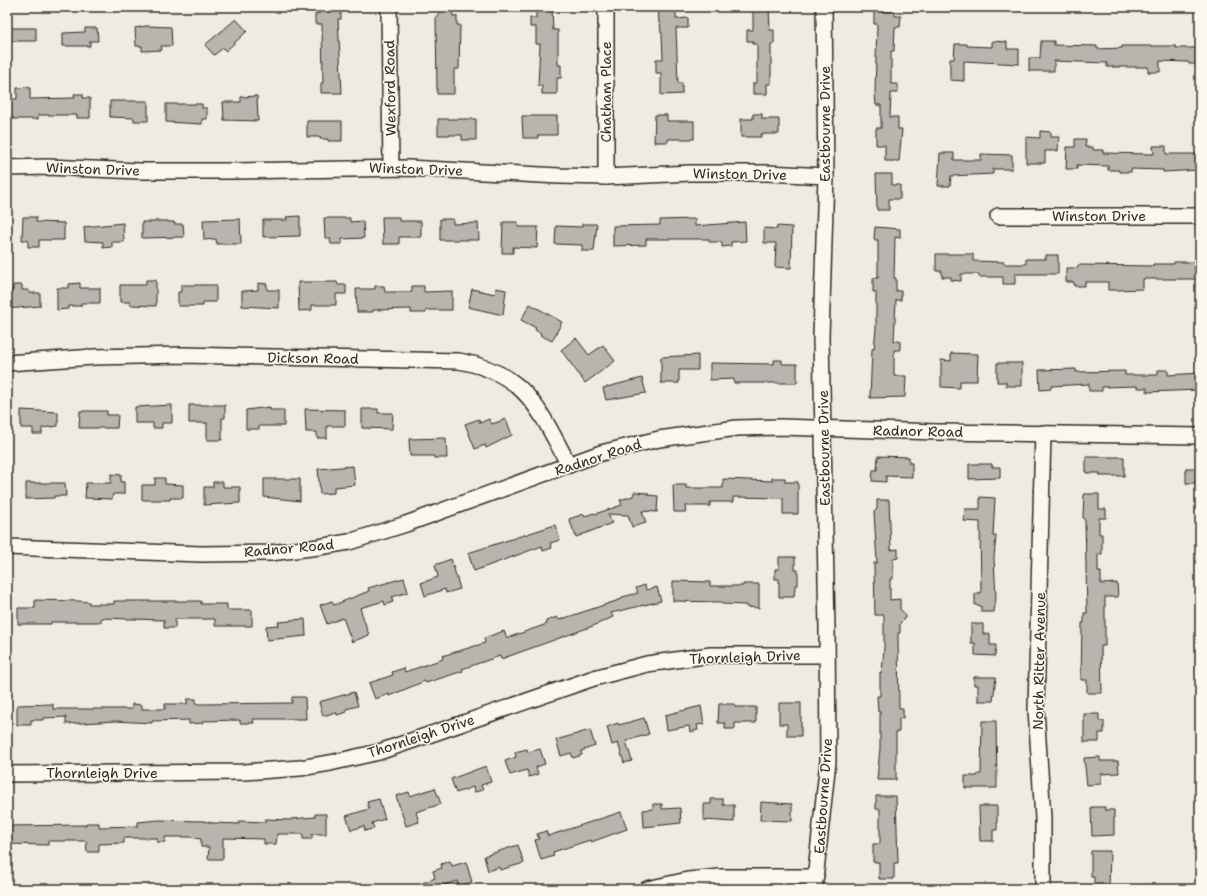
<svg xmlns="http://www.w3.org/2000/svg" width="1207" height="896" font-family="'Shantell Sans',sans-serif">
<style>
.building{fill:#b8b5ae;stroke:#2b2b2b}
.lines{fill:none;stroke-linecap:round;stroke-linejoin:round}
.minor-casing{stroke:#2b2b2b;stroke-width:18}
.minor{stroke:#fbf7ec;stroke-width:15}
.labels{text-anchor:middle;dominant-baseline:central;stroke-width:3;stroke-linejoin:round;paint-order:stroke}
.street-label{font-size:14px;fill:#2b2b2b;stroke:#fbf7ec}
</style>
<rect width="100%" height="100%" fill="#eeebe0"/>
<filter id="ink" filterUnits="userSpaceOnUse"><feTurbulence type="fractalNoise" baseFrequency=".025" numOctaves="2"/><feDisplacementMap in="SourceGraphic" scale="8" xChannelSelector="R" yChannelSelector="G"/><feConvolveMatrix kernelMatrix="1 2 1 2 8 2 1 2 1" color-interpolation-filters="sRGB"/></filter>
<g filter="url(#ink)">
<!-- building -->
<g class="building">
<path d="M320,7H341V19H338L342,93H321V83H323L322,24H315V14L320,13Z"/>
<path d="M439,7H452L453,16H457V25H460L459,69H454V94H437L436,16H439Z"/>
<path d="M536,7H552L553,30H558V65H561V78H557V94H542V86H538L540,44H536V27H530V18H536Z"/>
<path d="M658,7H676V19L688,18V28H676L678,83H682V94L661,95V73H656V59H663L662,33H661L660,22L659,23Z"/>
<path d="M753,7H769L770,30H774V44H771V84H767V94H753V83H757V44H752L753,41H747V30H753Z"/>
<path d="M874,11H895V16H901L900,27H895L894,51H891V84H898V93H891L890,117H898V129H902L899,161H885V145H876V128H881V105H876L875,93L877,24H874Z"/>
<path d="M236,19L247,31L226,51L223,48L214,55L205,45Z"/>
<path d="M146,26L171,27L172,46H161L162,50L142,51V46H136L135,28Z"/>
<rect x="7" y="28" width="29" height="13"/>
<path d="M85,28H97L98,41H90V46H63V33L85,32Z"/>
<path d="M992,41L1007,42V49H1019V64L964,61V81L950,80V59H954L955,44H967V46L992,47Z"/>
<path d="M1041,41H1054V45L1097,46V49L1122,48V46H1176V48H1200V64H1189L1188,62L1160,61V72H1148V67H1107V63L1054,61V71H1029V58H1040Z"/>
<path d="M30,87V99L75,98L74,94H83V98H90V118H77V115H38V119H13V117H7V99H17V88Z"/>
<path d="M257,96L258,121L224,120L223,102H241V97Z"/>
<path d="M110,101H148V121H134V118L110,117Z"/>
<path d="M166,104H202V108H207V119H202V124L166,122Z"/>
<path d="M753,114H762V119H779V134H761V137H741V119H753Z"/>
<path d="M655,115H667V121H694V139H668V142H654Z"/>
<path d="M522,116H557V135H538V138H523Z"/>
<path d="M438,119H476V140H462V135H438Z"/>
<path d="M307,121H342V141H328V139H320V137H307Z"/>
<path d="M1040,131L1051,132V137H1059L1058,151H1045V163H1026V137L1040,138Z"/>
<path d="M1075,139H1086L1085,147H1093V150H1103V153L1154,154L1153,146H1166V154H1200V170L1163,172V170L1131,169V172H1119V170H1108V166L1077,165V169H1066L1067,147H1075Z"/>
<path d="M940,153H954V160H981V154L1012,155V169H993V174L951,176L950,186H938Z"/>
<path d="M876,174H892V185H900V199H889V210H877Z"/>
<path d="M300,216V236L263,237V220H287L286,217Z"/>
<path d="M23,217H36V222L64,223V240H39V247H28V240H22Z"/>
<path d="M382,217H399V221H421V237H399V244H383Z"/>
<path d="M324,218H350V222L363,221L364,238L342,239V244H331L330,238H325Z"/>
<path d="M240,219L241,244H217L216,239L204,240L203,220Z"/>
<path d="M440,219H453V224L478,223L479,240H440Z"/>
<path d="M695,219V226L745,222L746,241L731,242V246L722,247V242H709V239H646V245L613,246V226L660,225V220Z"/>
<path d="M155,221H168V222H174V224H183L184,237L142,238V222H155Z"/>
<path d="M503,222H518V227H538L537,248L513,247V253H502Z"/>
<path d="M123,223L124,242H112V247L103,248V242L85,241L84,227Z"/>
<path d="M582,224H597L594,251H582V245L555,244L556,226L582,227Z"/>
<path d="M777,226L792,227L791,268L775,267L776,243H764V228L777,229Z"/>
<path d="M875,227L900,229V238L895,237L894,278H896V291H901V300H896L894,341H900V350H894V376H906L905,397L870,398L872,349H874L876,328V292H873V278H878V240H874Z"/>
<path d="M936,254H973V261L1004,262V264H1026V259H1046V255H1058V274H1015V284H1003V277H979V274H961V281L951,280V277H942V271H936Z"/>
<path d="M1174,262H1200V279H1143V289L1117,290H1108V282H1085V286H1074V282H1066V268H1078V265L1153,266V264H1174Z"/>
<path d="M146,280H156V306L130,305V302H120V285H146Z"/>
<path d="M298,282H337L338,285H346V294H336V305H312V310L299,311Z"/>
<path d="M80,283V288H100V303H81V306H68V309L57,310V288H69V284Z"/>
<path d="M258,283L267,284V290H279V308L242,306V291L258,290Z"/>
<path d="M13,285H22V290H29V293H40V306L7,309V290H13Z"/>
<path d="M181,285H216V302H203V306H178V292H181Z"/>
<path d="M375,286H384L385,292H412V286H424V292L452,291V310H426V313H411V309L373,310V312H357L356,289H375Z"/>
<path d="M496,288L506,290L503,315L468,307L472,289L495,294Z"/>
<path d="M530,304L562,322L552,341L540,335L541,333L535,330L536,328L521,320Z"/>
<path d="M576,338L589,355L603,345L615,361L585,383L561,350Z"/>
<path d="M951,353L978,354L977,381H960V388L941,387V360L951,361Z"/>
<path d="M698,355V370H679V383H661V357Z"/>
<path d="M774,360H782V364H797V383H734V379L710,380V363L774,364Z"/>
<path d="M997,363H1022V386H1006V382H997Z"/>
<path d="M1076,369V372L1125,371V375H1158V370H1168V375L1200,373V390L1147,392V388H1137V386L1102,387V391H1089V384L1051,386V389L1040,390L1039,370Z"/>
<path d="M642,378L646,393L606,400L603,388Z"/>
<path d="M172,405V423H162V428H153V423H135V407Z"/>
<path d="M189,405H225V418H222V440H207V423H189Z"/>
<path d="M270,407V410H284V426H259V429H246V410Z"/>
<path d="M305,409L345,410V426H327V438H317V432H306Z"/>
<path d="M362,409H378V413H393L392,429L362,428Z"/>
<path d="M21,410L58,412V426L42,428V434H33V428H21Z"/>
<path d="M80,411H107V415H118L117,428H79Z"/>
<path d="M479,419L480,423L489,419L492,424L506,419L512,435L486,448L485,445L475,449L465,424Z"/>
<path d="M446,438L447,458H434V456H410L409,439Z"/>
<path d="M878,456L909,457V463H912V477L886,476V482L872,481L873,470H877Z"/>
<path d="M1086,457H1124V476H1100V473H1086Z"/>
<path d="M969,464H992V467H1000V478L969,479Z"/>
<path d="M353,466L355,485L334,487V493L320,494L318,469Z"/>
<rect x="1186" y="468" width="14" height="15"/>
<path d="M111,474L121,475V482H124V494H113L112,499L85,498L86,483H111Z"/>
<path d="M155,478H165V484L183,485V498H170V500H142V485H155Z"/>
<path d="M772,478H785V482H798V514H783V498L733,497V502H710V506H685L686,512H674L673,485H686V488H723V479L772,481Z"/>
<path d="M264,479H300V501L264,497Z"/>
<path d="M213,482H223V487H240V503L204,505V487H213Z"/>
<path d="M26,483H65L66,496H54V498L26,499Z"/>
<path d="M634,492L648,493V495L658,496L657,512L642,511L646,523L632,527L628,515L608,514L612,523L576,537L569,519L584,514L585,516L594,513L595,514L622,505L620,500L633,496Z"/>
<path d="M1084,494H1099V509H1106V518H1099V534H1102V554H1098V572H1101V584L1117,583L1118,597H1105V646H1101L1102,693H1087V680H1081L1082,623H1084V613H1087L1085,521L1083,517Z"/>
<path d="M980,497L995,498L993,536H996L994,558L996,598L994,612H981V606L975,605V593H981L980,522L964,521L965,509H980Z"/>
<path d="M877,500H889L891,550L898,549V558L893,559V579H890V600L900,599V609L905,614V618L900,623V633H898L899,708H903V718H899V732H896V780H877L880,748V712H878L877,696H880V672H882L884,648V615H875L874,563H877L874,512L877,509Z"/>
<path d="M555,525L560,540L550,543L552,548L543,551L542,546L474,571L468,553Z"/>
<path d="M779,557H795V570H798V585H795L794,597H779V579H775V569H779Z"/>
<path d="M451,559L460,589L446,593L445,589L425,596L421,583L438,577L435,565Z"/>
<path d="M404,578L408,592L392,597L393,602L385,605L384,601L360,608L369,635L352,642L343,618L327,624L320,605L332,601L334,605L369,591L368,588Z"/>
<path d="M673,581L710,582V586H743V584H759V608L746,607V605L722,604V602L673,601Z"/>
<path d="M645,585L646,590L657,587L661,601L611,613L613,617L593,626L501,659L500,656L462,669L463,671L426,683L425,681L389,696V694L375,699L369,683L393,675L392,672L404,668L405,672L443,659L442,656L485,643L484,638L504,631L507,638L547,624L546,621L557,617L559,620L622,599V597L638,593L636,588Z"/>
<path d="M35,600L79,601L89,602V604H114V601H201V604H227V610H252V626H215V619H175V628H164V620L101,618V622H51V624H18V608H35Z"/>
<path d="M305,619L306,636L267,640L266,626L279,625L278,622L290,621V620Z"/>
<path d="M971,624H983V634H990V645H996L995,656L975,655V643H971Z"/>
<path d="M974,677H996L993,701H978V685H974Z"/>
<path d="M354,692L358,706L346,709L347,712L337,715L336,712L323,716L319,702Z"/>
<path d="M292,697H305L306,719H253L254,723H240V720L203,721V723L189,724V720L152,721V723L115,721L66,724V717L43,718V720H31V725H17V705L53,704V709H132V704L142,705V709H165V704H187V699H196V704H203L292,703Z"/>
<path d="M779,703H801V736H787V724H779Z"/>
<path d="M719,704H735V707H756V723H735V729H725V723H718Z"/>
<path d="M701,706L704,724L697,725L698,730L690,732L689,726L667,730L665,715Z"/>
<path d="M1084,714H1099V721H1104V733H1099V742H1084Z"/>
<path d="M644,718L649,734L626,741L632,761L624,763L618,743L612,745L607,727L618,723L619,725Z"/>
<path d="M982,721H996L997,788H965V776H977L978,774H981Z"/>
<path d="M590,730L595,746L581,751L582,755L573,758L571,753L561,756L556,740Z"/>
<path d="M527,749L528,752L540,749L545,764L536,767L538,774L529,777L527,770L510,775L505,761L516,757L515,752Z"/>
<path d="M1099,757H1100V761H1118L1119,773L1101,774V784L1087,785L1084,758Z"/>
<path d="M486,766L491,782L481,785L483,790L474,792L473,787L456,793L451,779Z"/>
<path d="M435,788L441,804L416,812L419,822L406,826L396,796L409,792L410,796Z"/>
<path d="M876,796H896L898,863H894V879H879V862H873V844H880V809H876Z"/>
<path d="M379,799L385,819L372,823L374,828L365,831L364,826L351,830L346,816L369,809L367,802Z"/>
<path d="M711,799H723V805H734V822L704,820V804H711Z"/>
<path d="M761,802L792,804V821L760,820Z"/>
<path d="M653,804H662V809L680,808L681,823L644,827L643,810L653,809Z"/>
<path d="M979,806H997V830H993V841H980Z"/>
<path d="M1091,807H1105V810H1114V835L1092,836Z"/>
<path d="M621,812L627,829L591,842L590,840L553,852L554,856L541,860L535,840L539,839L537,834L546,831L548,836Z"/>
<path d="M315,814H326V834H312V839H303V834H277L276,844H264V839L223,838V859H208L209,847H201V839L190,837H165V842H157V838H124V843L99,844V852H87L86,841H48V845L7,844V826L86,825V823H99V827L138,826V822L159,820L203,821L213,823L239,824V821L265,822V819L291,820V819L315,817Z"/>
<path d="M518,845L524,863L500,870L499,867L488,871L484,856Z"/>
<path d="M1091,851H1110L1109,889H1094V877H1091Z"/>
<path d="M450,861L452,866L466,862L472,882L459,886L457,881L432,889H408L435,878L433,871L442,868L441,864Z"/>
</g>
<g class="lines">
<defs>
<g id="minor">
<path d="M389,7L391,168"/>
<path d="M606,7V177"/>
<path d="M7,168L47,167L139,171H238L408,168L559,176L606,177L691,173H767L826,176"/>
<path d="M998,216H1200"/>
<path d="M7,363L94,357L183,355L459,361C527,373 539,410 569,465"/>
<path d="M1043,433L1036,709L1043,818V889"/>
<path d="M7,547L201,554L270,553L319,547L349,542L406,524L601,453L659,439L737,428L781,427L937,432L1200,436"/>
<path d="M7,774L244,772L300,768L330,763L379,752L594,678L647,664L711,655H827"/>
<path d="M647,889L688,880L720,877H816"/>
<path d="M814,889L828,761L827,629L821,337L826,176L824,7"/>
</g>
</defs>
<!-- minor casing -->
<use href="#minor" class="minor-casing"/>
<!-- minor -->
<use href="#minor" class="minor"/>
</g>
</g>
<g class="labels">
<!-- street labels -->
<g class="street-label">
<text transform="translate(390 88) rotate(-91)">Wexford Road</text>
<text transform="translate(606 92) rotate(-90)">Chatham Place</text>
<text transform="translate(825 124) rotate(-90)">Eastbourne Drive</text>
<text transform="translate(93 169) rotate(2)">Winston Drive</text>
<text transform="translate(416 169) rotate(2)">Winston Drive</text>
<text transform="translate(740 174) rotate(1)">Winston Drive</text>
<text x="1099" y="216">Winston Drive</text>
<text transform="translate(313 358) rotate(1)">Dickson Road</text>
<text transform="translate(918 431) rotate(1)">Radnor Road</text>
<text transform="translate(824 448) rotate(-91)">Eastbourne Drive</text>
<text transform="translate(598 457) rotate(-18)">Radnor Road</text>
<text transform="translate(289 548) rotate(-5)">Radnor Road</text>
<text transform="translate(745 657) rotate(-2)">Thornleigh Drive</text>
<text transform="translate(1039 661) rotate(-89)">North Ritter Avenue</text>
<text transform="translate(421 736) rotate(-18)">Thornleigh Drive</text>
<text x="102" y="773">Thornleigh Drive</text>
<text transform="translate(823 796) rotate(-86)">Eastbourne Drive</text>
</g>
</g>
<!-- margin -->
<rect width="1207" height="896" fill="none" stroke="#fbf7ec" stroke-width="24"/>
<rect x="12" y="12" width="1183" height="872" fill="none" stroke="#2b2b2b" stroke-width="1.5" filter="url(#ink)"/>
</svg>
